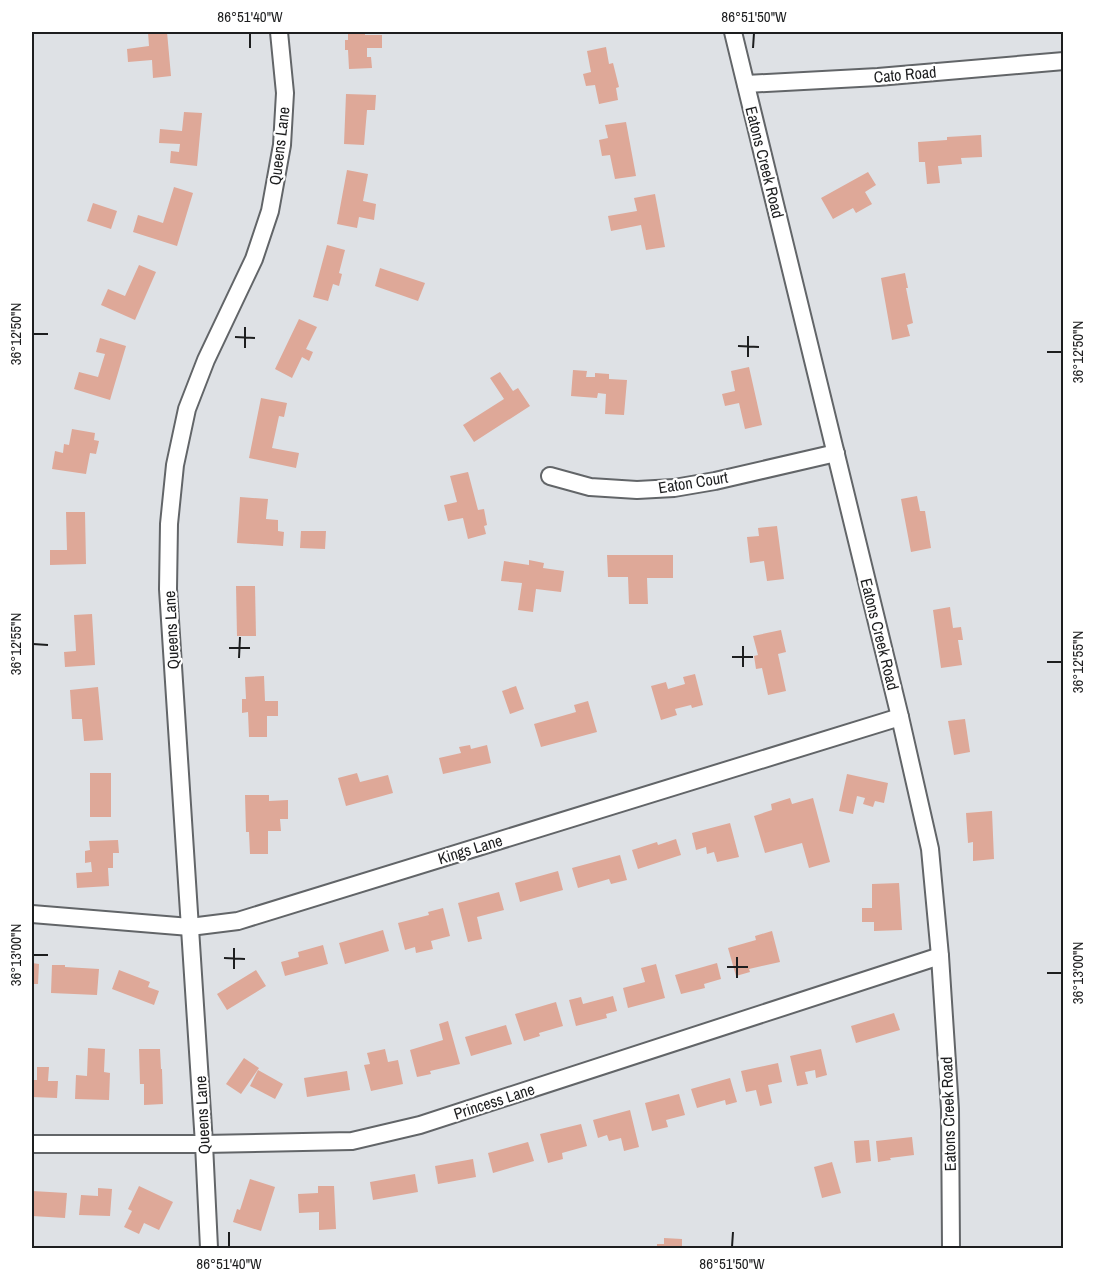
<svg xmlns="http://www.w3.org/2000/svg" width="1095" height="1280" font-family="'Archivo Narrow',sans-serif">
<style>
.building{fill:#dea898}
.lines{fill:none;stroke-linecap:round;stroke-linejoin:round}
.minor-casing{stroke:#626568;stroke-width:20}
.minor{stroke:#fff;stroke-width:16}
.ticks{fill:none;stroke:#1d1e1f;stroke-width:2}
.labels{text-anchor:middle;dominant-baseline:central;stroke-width:4.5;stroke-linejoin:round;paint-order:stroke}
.street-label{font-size:16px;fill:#1d1e1f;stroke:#fff}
.neatline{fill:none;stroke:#1d1e1f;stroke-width:2}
.ticks-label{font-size:15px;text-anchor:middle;fill:#1d1e1f}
</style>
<rect width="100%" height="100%" fill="#dee1e5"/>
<!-- building -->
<g class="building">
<path d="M148,32H167L171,76L153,78L152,60L128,62L127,49L149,46Z"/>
<path d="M348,32H365V35H382V48H367V57H371L372,68L349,69L348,50H345V40H348Z"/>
<path d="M606,47L609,64L613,63L619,87L616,88L618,100L599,104L595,85L586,86L583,74L591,72L587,51Z"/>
<path d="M346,94L376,95L375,110H367L364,145L344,144Z"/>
<path d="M184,112L202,113L197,166L170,163L171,151L179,152L180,144L159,143L160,129L182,131Z"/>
<path d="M626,122L636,176L615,179L610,155L602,156L599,140L608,138L605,125Z"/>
<path d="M981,135L982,157L961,158L962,164L938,166L940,183L927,184L925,162H919L918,142L947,140V137Z"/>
<path d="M347,170L368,174L363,201L376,204L374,220L359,217L357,228L337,224Z"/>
<path d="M868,172L876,185L865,192L872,204L856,213L853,208L833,219L821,198Z"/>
<path d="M174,187L193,193L177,246L133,232L138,215L163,223Z"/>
<path d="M655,194L665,247L646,250L641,225L611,231L608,216L637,211L634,198Z"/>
<path d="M93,203L117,211L111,229L87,221Z"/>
<path d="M327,245L345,250L339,273L342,274L339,286L333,284L328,301L313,297Z"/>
<path d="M139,265L156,272L135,320L101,305L108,289L125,296Z"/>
<path d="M380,268L425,283L418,301L375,286Z"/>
<path d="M905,273L908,288H906L913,323L907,325L910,336L892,340L881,278Z"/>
<path d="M299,319L317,327L306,349L313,352L309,361L302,357L292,378L275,369Z"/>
<path d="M100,338L126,346L110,400L74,389L79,372L98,377L105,354L96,352Z"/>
<path d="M749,367L762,425L745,429L739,403L725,406L722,394L735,391L731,371Z"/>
<path d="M573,370L587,371L586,377H595V373L609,374V379L627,380L624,415L605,414L606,394L598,393L597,398L571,396Z"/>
<path d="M500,372L513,391L518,388L530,406L474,442L463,425L504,399L490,378Z"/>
<path d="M261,398L287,403L284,417L279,416L272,448L299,453L296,468L249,458Z"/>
<path d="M72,429L95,433L94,440L99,441L96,454L90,453L86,474L52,469L55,451L63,453L64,444L69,445Z"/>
<path d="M468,472L478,510L484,509L487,525L484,526L486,534L468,539L463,518L448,521L444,505L457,502L450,476Z"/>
<path d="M917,496L920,511H925L931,548L911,552L901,499Z"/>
<path d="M240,497L268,499L266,519L278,520V531L284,532L283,546L237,543Z"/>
<path d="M66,512H85L86,564L50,565V550H67Z"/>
<path d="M777,526L784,579L767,581L764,561L750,563L747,537L759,536L758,528Z"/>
<path d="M301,531H326L325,549L300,548Z"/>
<path d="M607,555H673V578H647L648,604H629L628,577H608Z"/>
<path d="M529,560L544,563L543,568L564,571L561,592L536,589L533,612L518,610L522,583L501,581L504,561L529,565Z"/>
<path d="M236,586H255L256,636H237Z"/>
<path d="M950,607L953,628L961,627L963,640H958L962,665L941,668L933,610Z"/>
<path d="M92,614L95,665L65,667L64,652L76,651L74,615Z"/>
<path d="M781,630L786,652L778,654L786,691L768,695L762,668L756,669L754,656L758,655L753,636Z"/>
<path d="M695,674L703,705L692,708L691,705L675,709L677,715L661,720L651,686L666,682L668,689L685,684L683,677Z"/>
<path d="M264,676L265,701H278V716H267V737H249L248,712L242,713V699H246L245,677Z"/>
<path d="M516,686L524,709L510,714L502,691Z"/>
<path d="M98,687L103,740L84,741L82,719H72L70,690Z"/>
<path d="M588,701L597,732L541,747L534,724L576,712L574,705Z"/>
<path d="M965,719L970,752L954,755L948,721Z"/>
<path d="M470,745L471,749L487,745L491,763L443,774L439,758L461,753L459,747Z"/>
<rect x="90" y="773" width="21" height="44"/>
<path d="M357,773L360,782L388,775L393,793L346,806L338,778Z"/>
<path d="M847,774L888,783L884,803L875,801L873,807L863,804L865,798L857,796L853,814L839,811Z"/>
<path d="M245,795H269V801L288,800V819H280L281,831H268V854H250L249,832H246Z"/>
<path d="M790,798L792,804L813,798L830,862L809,868L802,843L765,853L754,816L772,810L771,804Z"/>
<path d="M992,811L994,859L973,861V842L968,843L966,813Z"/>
<path d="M730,823L739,857L717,862L714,852L707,854L706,847L696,850L692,833Z"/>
<path d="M676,839L681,855L638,869L632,850L657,842L658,845Z"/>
<path d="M118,840L119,853H113V868H108L109,886L77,888L76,873L92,872L91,862L85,863V851L90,850L89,841Z"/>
<path d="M620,855L627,880L611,884L609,879L578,888L572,868Z"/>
<path d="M558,871L563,890L520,902L515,883Z"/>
<path d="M899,883L902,930L874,931V922H862V908H872V884Z"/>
<path d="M499,892L504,910L477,917L482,939L468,942L458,903Z"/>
<path d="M443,908L450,936L431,941L433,949L416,953L415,947L405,950L398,923L429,915L428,912Z"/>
<path d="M383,930L389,951L345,964L339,943Z"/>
<path d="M772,931L780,962L749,969L750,972L736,976L728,948L756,940L755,936Z"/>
<path d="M323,945L328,964L285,976L281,962L299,957L298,952Z"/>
<path d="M32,963L39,964L38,984H32Z"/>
<path d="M717,963L721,979L704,984L705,988L681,994L675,975Z"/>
<path d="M656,964L665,998L628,1008L623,988L645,982L641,968Z"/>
<path d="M52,965H65V967L99,969L97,995L51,993Z"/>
<path d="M119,970L150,982L148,987L159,991L154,1005L112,989Z"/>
<path d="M256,970L266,986L227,1010L217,994Z"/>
<path d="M613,996L617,1011L606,1014L607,1018L576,1026L569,1000L581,997L583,1004Z"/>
<path d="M556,1002L563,1026L539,1033L540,1036L524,1041L515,1014Z"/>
<path d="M894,1013L900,1030L856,1043L851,1026Z"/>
<path d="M448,1021L460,1064L430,1071L431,1074L417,1077L410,1050L443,1040L439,1024Z"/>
<path d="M506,1025L512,1044L471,1056L465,1037Z"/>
<path d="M88,1048L105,1049L104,1072L110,1073L109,1100L75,1099L76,1075L87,1076Z"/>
<path d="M139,1049H160L161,1069H162L163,1104L144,1105V1084H140Z"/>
<path d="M385,1049L388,1062L398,1060L403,1084L371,1091L364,1065L370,1064L367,1053Z"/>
<path d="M821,1049L827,1075L816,1078L815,1070L805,1072L808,1084L797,1086L790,1056Z"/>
<path d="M244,1058L259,1068L241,1094L226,1084Z"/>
<path d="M778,1063L782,1082L768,1085L772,1103L760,1106L756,1090L746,1092L741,1071Z"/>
<path d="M37,1067H49L48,1081H58L57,1098L32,1097V1080H37Z"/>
<path d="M258,1070L283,1084L275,1099L250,1086Z"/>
<path d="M347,1071L350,1090L307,1097L304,1078Z"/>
<path d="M730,1078L737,1102L726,1105L725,1100L697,1108L691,1089Z"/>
<path d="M679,1094L685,1115L666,1120L668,1127L652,1131L645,1103Z"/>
<path d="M630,1110L639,1147L624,1151L621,1138L609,1141L607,1135L598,1138L593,1120Z"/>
<path d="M581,1124L587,1146L562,1153L563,1159L548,1163L540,1134Z"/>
<path d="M912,1137L914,1155L890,1158L891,1160L878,1162L876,1141Z"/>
<path d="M869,1140L871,1161L856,1163L854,1141Z"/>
<path d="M528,1142L534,1161L493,1173L488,1153Z"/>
<path d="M473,1159L476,1177L438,1184L435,1166Z"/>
<path d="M832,1162L841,1193L822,1198L814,1167Z"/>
<path d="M415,1174L418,1192L373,1200L370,1182Z"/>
<path d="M250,1179L275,1187L261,1231L233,1222L237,1209L240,1210Z"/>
<path d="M139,1186L173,1202L159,1230L144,1223L139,1234L124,1227L132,1211L128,1209Z"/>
<path d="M318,1186H334L336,1229L319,1230V1212L299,1213L298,1194L318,1193Z"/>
<path d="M98,1188L112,1189L110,1216L79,1215L81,1195L98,1196Z"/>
<path d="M32,1191L67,1193L65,1218L32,1216Z"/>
<path d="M664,1238L682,1239V1248H657V1244H664Z"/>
</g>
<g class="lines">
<defs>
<g id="minor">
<path d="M733,32L900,717L930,849L940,956L950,1109L951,1248"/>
<path d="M746,84L878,77L1064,61"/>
<path d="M550,476L590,487L637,490L674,488L715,481L836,453"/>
<path d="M32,914L190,927L238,921L900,717"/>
<path d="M32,1144H204L352,1141L420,1125L940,956"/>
<path d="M209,1248L204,1144L168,589L169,524L175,465L187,409L206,360L254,259L270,211L282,145L285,93L279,32"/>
</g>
</defs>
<!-- minor casing -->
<use href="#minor" class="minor-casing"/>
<!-- minor -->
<use href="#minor" class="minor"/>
</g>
<!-- ticks -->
<path class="ticks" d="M250,48V33M753,48L754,33M33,334H48M235,337L255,338M738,346L759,347M245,348V327M1047,352H1062M748,357V336M33,644L48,645M229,648H250M732,657H753M239,658L240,637M1047,662H1062M743,667V646M33,955H48M224,958L245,959M727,967H748M234,969V948M1047,973H1062M737,978V957M229,1247V1232M732,1247L733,1232"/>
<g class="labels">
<!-- street labels -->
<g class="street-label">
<text transform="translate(905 74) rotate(-5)">Cato Road</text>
<text transform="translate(279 146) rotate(-83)">Queens Lane</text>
<text transform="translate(765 162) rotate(76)">Eatons Creek Road</text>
<text transform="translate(693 482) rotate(-9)">Eaton Court</text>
<text transform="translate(171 630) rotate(-93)">Queens Lane</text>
<text transform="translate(880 634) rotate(76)">Eatons Creek Road</text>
<text transform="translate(470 849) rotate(-17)">Kings Lane</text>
<text transform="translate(494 1101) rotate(-18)">Princess Lane</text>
<text transform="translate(948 1114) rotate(-92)">Eatons Creek Road</text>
<text transform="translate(202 1115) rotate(-93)">Queens Lane</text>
</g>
</g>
<!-- border -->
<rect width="1095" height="1280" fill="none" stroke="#ffffff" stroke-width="66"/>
<rect x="33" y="33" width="1029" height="1214" class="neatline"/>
<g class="ticks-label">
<text x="250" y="22">86°51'40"W</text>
<text x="754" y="22">86°51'50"W</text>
<text transform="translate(16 334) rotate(-90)" y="5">36°12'50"N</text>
<text transform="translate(1078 352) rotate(-90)" y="5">36°12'50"N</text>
<text transform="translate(16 644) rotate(-90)" y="5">36°12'55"N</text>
<text transform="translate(1078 662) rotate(-90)" y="5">36°12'55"N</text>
<text transform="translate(16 955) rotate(-90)" y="5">36°13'00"N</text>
<text transform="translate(1078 973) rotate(-90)" y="5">36°13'00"N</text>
<text x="229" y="1269">86°51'40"W</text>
<text x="732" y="1269">86°51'50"W</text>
</g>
</svg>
